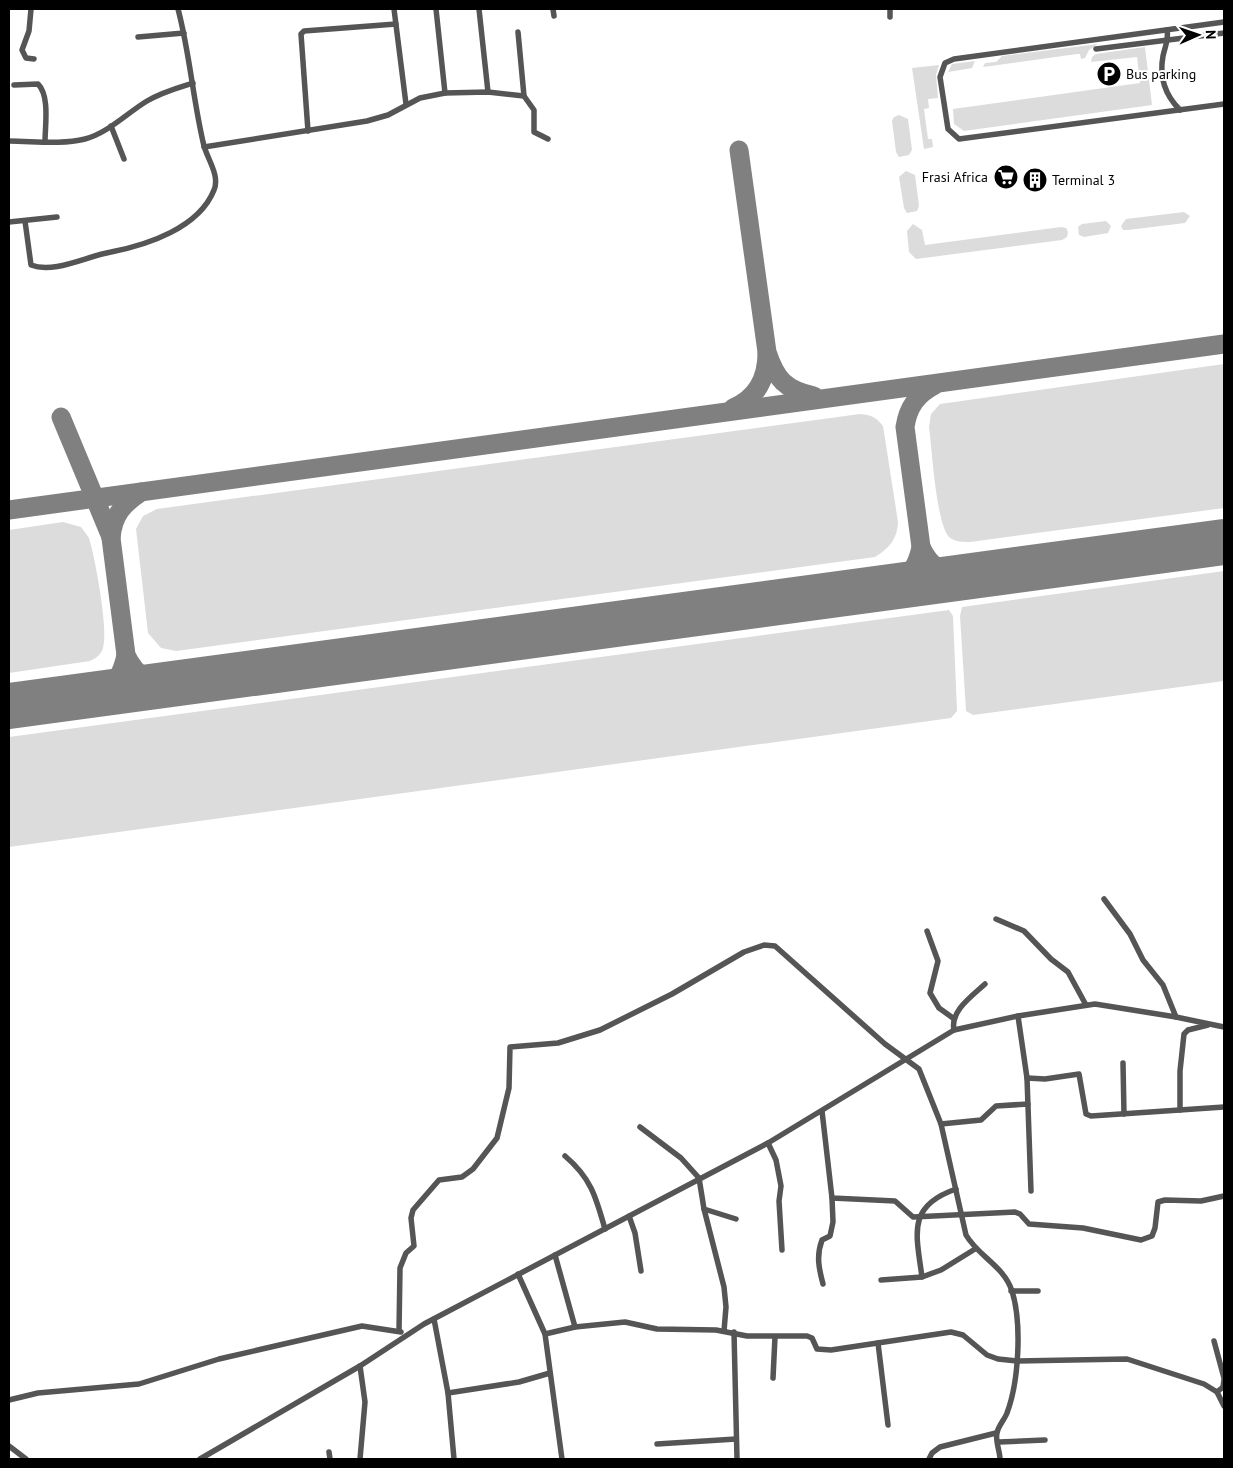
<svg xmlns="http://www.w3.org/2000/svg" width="1233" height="1468" font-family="'PT Sans',sans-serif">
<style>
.green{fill:#dcdcdc}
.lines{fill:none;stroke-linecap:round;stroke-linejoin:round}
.taxiway{stroke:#808080;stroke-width:19}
.runway{stroke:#808080;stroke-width:46}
.minor{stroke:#555;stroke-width:5.5}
.labels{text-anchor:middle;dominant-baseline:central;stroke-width:4;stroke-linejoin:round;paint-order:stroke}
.poi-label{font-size:14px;fill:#000;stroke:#fff;text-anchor:start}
</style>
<rect width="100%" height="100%" fill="#fff"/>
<!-- green -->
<g class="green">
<path d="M1098,44L1089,50L1085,58L1081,59L1080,54H1077L983,67L985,63L996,62L1002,56Z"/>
<path d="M1145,47L1152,105L964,131L954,124L953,109L1140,83L1137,57L1091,62L1092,57L1096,54Z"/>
<path d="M975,61L972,68L948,72L952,64Z"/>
<path d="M939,65L936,75L938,98L928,99L929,108L924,109L928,139H932L933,147L924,149L912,68Z"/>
<path d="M899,115L908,119L912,150L909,155L899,157L896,152L892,121L894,117Z"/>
<path d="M906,171L915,175L919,206L917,211L907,213L904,208L899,177Z"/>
<path d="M1184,212L1190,216L1185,223L1128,230H1123L1121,226L1126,219Z"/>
<path d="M1106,221L1111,226L1108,233L1084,237L1079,235L1078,227L1082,224Z"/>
<path d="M913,224L922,230L925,245L1061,227L1066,228L1068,232L1067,237L1062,240L916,259L909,252L907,231Z"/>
<path d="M1224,364V508L970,542C963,542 955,542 949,537C936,523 932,448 929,427L931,414L940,404Z"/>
<path d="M860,414C871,415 876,417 883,426L898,522C897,540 889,548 875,557L176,651L161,648L148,633L136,529L143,516L157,509Z"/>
<path d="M63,522L81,527L89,538C95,557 109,632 103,648C101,655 96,658 90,661L9,673V530Z"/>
<path d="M1224,571V681L973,715L966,711L960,616L962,607Z"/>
<path d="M949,610L953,616L957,711L951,718L9,847V737Z"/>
</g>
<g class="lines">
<!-- taxiway -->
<g class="taxiway">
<path d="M739,150L767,352C776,379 785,390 814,396"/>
<path d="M733,408C757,398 767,378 767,353"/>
<path d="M61,417L111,537"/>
<path d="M141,492C123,504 113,515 111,538L126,655C137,678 151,684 176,684"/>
<path d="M9,510L1224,344"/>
<path d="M921,547C931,568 944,575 967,577"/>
<path d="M890,587C909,578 917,567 921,547L905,427C908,407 917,394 935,385"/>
<path d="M97,694C115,685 122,675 126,655"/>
</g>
<!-- runway -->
<path class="runway" d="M9,706L1224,542"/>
<!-- minor -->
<g class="minor">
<path d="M31,9L29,31L22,50L26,58L34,59"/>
<path d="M394,9L406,104"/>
<path d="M436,9L445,93"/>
<path d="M479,9L488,92"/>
<path d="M553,9L554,16"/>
<path d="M890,9V17"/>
<path d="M1224,22L954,59L945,63L940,77L948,129L959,139L1224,104"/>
<path d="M1167,30C1169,40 1165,46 1163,56C1159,77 1165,95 1180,110"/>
<path d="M518,32L524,96"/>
<path d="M138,37L184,33"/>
<path d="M1096,49L1224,33"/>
<path d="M14,85L38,84C50,96 45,126 45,142"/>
<path d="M111,126L124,159"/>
<path d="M308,131L301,34L304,31L396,24"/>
<path d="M9,141C33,141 61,145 85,139C108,133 127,113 147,101C162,92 177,88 193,83"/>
<path d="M204,147L367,121L388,115L420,98L445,93L488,92L524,96L534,110V132L548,139"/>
<path d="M25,221L31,265C54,274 87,256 111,252C147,245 199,228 214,190C220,176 208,160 204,146C193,101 190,54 178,9"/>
<path d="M9,222L57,217"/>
<path d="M1104,899L1130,934L1143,960L1163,985L1176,1017"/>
<path d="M996,919L1024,931L1051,959L1068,972L1086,1005"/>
<path d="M927,931L938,961L930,993L939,1008L953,1018"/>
<path d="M1018,1016L1027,1078L1031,1191"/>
<path d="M954,1030C950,1011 972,996 985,984"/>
<path d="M1123,1063L1124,1114"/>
<path d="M1027,1078L1045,1079L1079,1074L1086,1114L1091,1116L1224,1107"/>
<path d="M1180,1110V1071L1184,1034L1188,1030L1208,1025"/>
<path d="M822,1111L832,1198L895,1201L913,1217L1015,1212L1020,1214L1029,1224L1083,1228L1141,1240L1152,1236L1155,1228L1158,1202L1165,1200L1201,1201L1224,1196"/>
<path d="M941,1124L981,1120L996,1106L1028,1104"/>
<path d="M640,1127L681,1158L699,1178L704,1209L736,1219"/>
<path d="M768,1143L776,1160L781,1186L779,1201L782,1250"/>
<path d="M565,1156C591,1178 596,1197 605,1229"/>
<path d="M704,1209L724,1287L726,1307L724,1331"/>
<path d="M629,1216L635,1233L641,1271"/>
<path d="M555,1255L575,1327"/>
<path d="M518,1274L545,1334L562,1459"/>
<path d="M922,1277C916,1233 907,1206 956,1189"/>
<path d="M881,1280L922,1277L941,1270L975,1249"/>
<path d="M823,1284C819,1269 816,1256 822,1240L830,1236L833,1222L832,1198"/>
<path d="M1011,1291H1038"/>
<path d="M434,1319L448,1393L454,1459"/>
<path d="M399,1331L400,1268L406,1253L414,1246L411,1218L413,1210L439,1180L462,1177L473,1169L497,1138L509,1088L510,1047L558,1043L600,1030L672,994L744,952L764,945L775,946L885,1044L919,1069L941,1124L966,1235C978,1256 1004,1266 1012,1291C1022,1323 1019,1381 1007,1413C1005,1419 998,1426 997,1433C995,1440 1000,1452 1000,1459"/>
<path d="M734,1332L737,1459"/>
<path d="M545,1334L575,1327L625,1322L657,1329L716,1330L747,1336H807L812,1338L817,1349L831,1350L951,1332L963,1335L987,1355L998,1359L1017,1361L1127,1359L1204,1384L1217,1392L1224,1406"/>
<path d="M1214,1341L1224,1378"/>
<path d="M878,1343L888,1425"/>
<path d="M360,1366L365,1402L360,1459"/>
<path d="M773,1378L775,1337"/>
<path d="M1217,1392L1223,1387L1224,1380"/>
<path d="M448,1393L519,1382L550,1373"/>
<path d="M9,1400L38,1393L139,1384L219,1359L362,1326L401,1332"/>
<path d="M999,1442L1045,1440"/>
<path d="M657,1444L736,1439"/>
<path d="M9,1446L26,1459"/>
<path d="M329,1452L330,1459"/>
<path d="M200,1459L360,1366L424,1324L768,1143L954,1030L1018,1016L1095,1004L1176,1017L1224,1027"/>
<path d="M929,1459L932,1453L940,1447L996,1433"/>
</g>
</g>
<!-- icons -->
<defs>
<symbol id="parking-disc" viewBox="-11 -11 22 22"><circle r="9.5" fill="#000" stroke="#fff"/><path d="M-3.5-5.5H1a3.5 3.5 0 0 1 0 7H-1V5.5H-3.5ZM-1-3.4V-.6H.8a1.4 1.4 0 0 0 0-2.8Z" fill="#fff"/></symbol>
<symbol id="supermarket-disc" viewBox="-11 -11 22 22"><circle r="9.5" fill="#000" stroke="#fff"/><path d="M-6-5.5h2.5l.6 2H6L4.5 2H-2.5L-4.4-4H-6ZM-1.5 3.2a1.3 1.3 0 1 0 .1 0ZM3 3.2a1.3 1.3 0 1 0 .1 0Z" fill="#fff"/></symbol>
<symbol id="building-disc" viewBox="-11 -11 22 22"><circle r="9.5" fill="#000" stroke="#fff"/><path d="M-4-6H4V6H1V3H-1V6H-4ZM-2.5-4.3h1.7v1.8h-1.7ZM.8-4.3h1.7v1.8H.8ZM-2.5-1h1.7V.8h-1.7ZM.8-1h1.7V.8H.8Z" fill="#fff"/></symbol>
</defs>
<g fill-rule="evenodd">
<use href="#parking-disc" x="1095" y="60" width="28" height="28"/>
<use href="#supermarket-disc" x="992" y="163" width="28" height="28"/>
<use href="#building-disc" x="1021" y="166" width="28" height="28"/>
</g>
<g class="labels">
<!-- poi labels -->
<g class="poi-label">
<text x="1126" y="74">Bus parking</text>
<text x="988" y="177" text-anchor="end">Frasi Africa</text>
<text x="1052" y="180">Terminal 3</text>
</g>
</g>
<!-- border -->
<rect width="1233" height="1468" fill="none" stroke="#000000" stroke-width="20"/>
<!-- north arrow -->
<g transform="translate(1198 35) rotate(88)" stroke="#ffffff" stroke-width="4" paint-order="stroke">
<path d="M0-4L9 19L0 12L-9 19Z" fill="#000000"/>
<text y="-8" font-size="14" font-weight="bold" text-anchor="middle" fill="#000000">N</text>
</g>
</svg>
